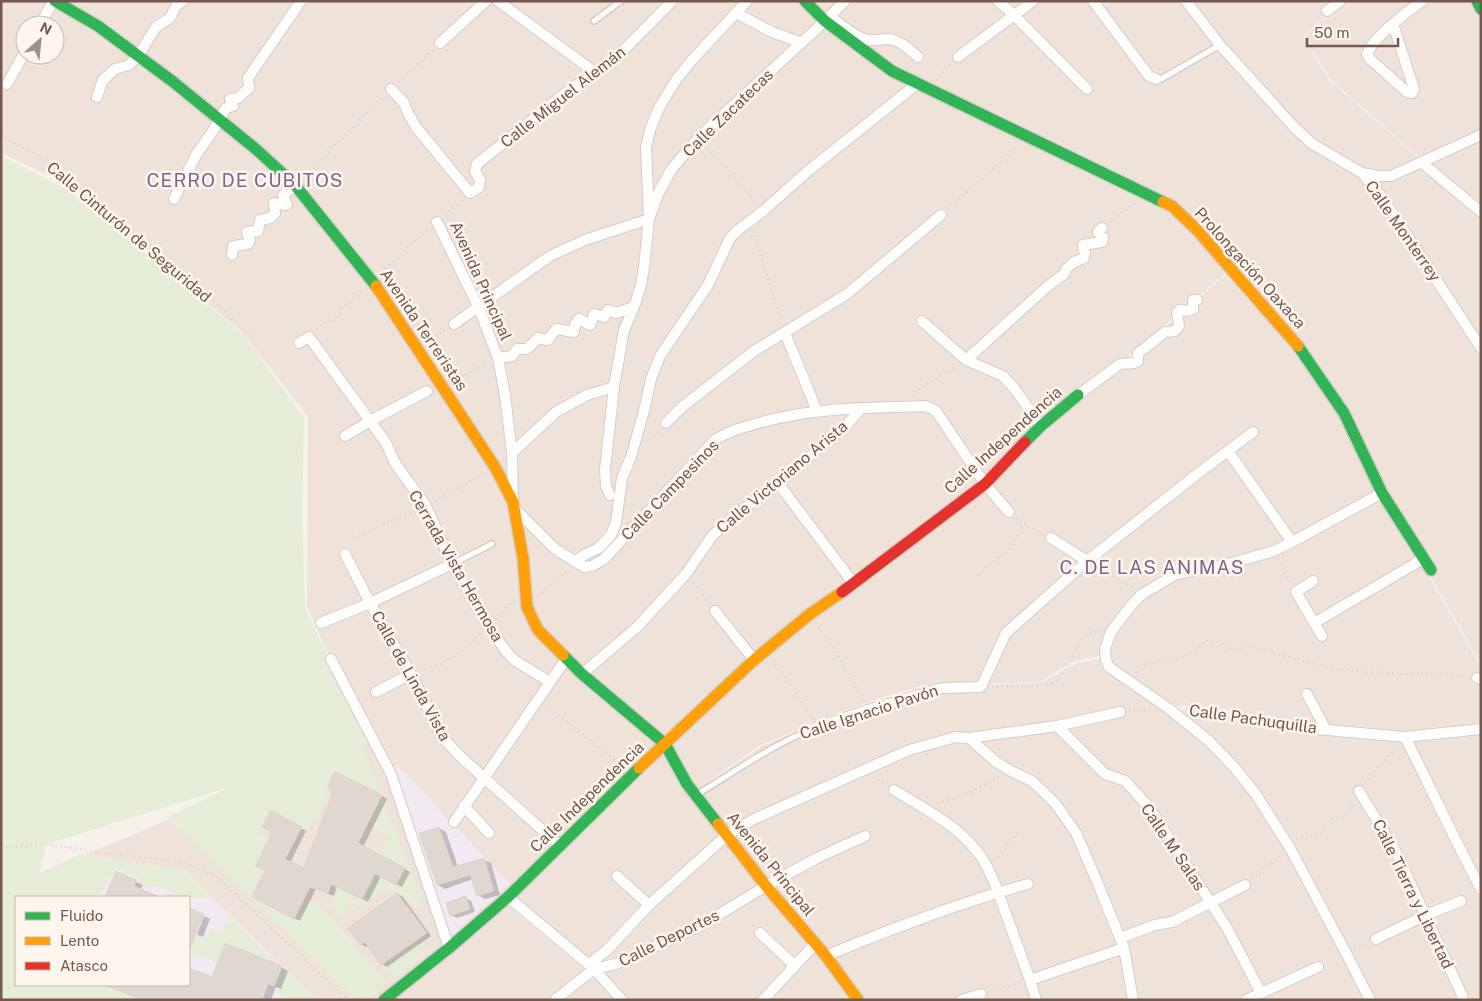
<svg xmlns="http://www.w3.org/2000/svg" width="1482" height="1001" font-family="'Public Sans',sans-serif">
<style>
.residential{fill:#efe3d9;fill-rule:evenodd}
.education{fill:#f2eaf2}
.green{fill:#e5ecd7}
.shadow{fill:#0003}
.building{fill:#e1d7d1;stroke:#dfd4ce}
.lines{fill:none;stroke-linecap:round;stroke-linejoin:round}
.lane-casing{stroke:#d4cdc7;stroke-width:8}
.street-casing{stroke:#d4cdc7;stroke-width:12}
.fast-casing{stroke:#d6cec8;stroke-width:14}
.slow-casing{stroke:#d6cec8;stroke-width:14}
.jam-casing{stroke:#d6cec8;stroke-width:14}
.path{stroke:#d8d0cb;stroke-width:2.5;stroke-dasharray:1 4;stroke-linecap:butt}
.lane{stroke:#fefdfc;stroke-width:5}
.street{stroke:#fefdfc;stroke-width:10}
.fast{stroke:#30b455;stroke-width:11}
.slow{stroke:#ff9f0a;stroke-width:11}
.jam{stroke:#e5322d;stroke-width:11}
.labels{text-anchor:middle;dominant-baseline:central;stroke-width:5;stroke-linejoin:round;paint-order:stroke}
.street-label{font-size:16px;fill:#74584d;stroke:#fef6ed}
.quarter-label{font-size:19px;letter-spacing:1px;fill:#7e6590;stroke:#fef6ed}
</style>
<rect width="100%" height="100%" fill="#f6f1eb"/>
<!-- residential -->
<g class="residential">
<path d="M1,1H806L891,73L1171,209L1229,270L1053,422L816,613L668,744L720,835L584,966L503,898L386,1000H133L189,985V897L25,880L170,819L328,746L345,692L307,607L308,417L242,332L68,185L1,153ZM25,25H55V55H25Z"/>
<path d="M809,1H1343L1323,17L1303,37L1328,79L1421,160H1422L1329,78L1304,37L1321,20L1345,1H1481V664L1425,566L1413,549L1481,667V727L1403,734L1305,726L1215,708L1167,705L1101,656L1074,661L1040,682L920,686L871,701L808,725L759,746L711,780L693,795L670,745L758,664L819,614L986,489L1055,423L1230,272L1171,208L892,71Z"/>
<path d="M1100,659L1110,670L1166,710L1212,711L1305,729L1405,736L1481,730V1000H857L694,797L712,781L760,747L809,726L860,708L922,688L1041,683L1077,663Z"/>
<path d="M721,837L854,1000H393L504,902L584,969Z"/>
</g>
<!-- education -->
<g class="education">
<path d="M397,765L510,884L451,936L394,767Z"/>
<path d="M81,854L185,871L317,1000H123L109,985H189V897H27Z"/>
</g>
<!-- green -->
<g class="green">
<path d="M1,156L65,188L242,333L304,418L302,514L305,607L344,693L370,744L363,746L381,793L354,779H351L335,771L324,792L329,794L318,816L309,830L270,809L257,833L268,839L253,866L263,871L250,897L167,817L230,787L47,844L39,873L81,854L185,871L214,899L178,896L159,886L135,887L139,878L115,868C110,879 106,890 95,897H16V985H123L121,990L123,992L141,1000H1Z"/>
<path d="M382,796L415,879L423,907L415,908L405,894L401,897L398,893L395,894L382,888L366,905L361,903L348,916L357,897L362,899L371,883L350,872L341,889L353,895L342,919L331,907L348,861L396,885L405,868L363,845L364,843L381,852L389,836L373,827L379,815L374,813Z"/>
<path d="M250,897L295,919L303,902L311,900L318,903L387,983L368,1000H356Z"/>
<path d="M229,915L277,963L225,942L216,963L189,952V933L205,939L210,927L222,932Z"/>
<path d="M421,940L430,950L394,979L384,967Z"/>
<path d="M283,968L316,1000H283L276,987Z"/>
</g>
<!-- shadow -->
<g class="shadow">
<path d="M382,796L387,799L363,847L410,872L402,887L381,876L368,902L337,886L334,896L316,889L300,921L259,900L274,832L271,813L306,831L290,863L304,870Z"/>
<path d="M439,828L446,832L458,867L484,860L491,863L500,895L485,899L478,895L473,879L445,889L438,885Z"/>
<path d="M117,873L143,885L141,890L158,897H107Z"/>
<path d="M398,894L403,897L431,936L387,967L382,964L369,946L366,947L361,944L349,928Z"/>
<path d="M466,898L471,901L475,912L457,918L451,915Z"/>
<path d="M204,916L210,919L203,937L197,935Z"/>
<path d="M281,967L288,971L281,989L276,987L271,1000H142L122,991L125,985H189V969L212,978Z"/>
</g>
<!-- building -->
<g class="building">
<path d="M335,772L382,795L358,843L405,868L396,885L375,874L362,899L331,884L328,893L310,887L294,919L252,897L265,870L256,866L272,832L262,827L271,811L302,827L285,859L304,868L332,794H331L332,789L328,787Z"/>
<path d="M439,827L453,867L484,858L494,891L477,896L470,875L437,885L419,833Z"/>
<path d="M116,871L136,880L134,886L160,897H105Z"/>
<path d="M397,893L427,933L381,965L365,942L360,945L348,928Z"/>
<path d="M466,896L470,909L450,916L446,903Z"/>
<path d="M189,908L204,914L189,950Z"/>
<path d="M225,943L282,966L274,986L268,984L262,1000H142L106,985H189V968L212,977Z"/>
</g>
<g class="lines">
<defs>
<g id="lane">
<path d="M594,21L621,1"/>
<path d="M1156,79H1161L1220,45"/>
<path d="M452,564L492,544"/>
<path d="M696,795C736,771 774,743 818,727"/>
</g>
<g id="street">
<path d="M498,1L596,73"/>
<path d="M998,1L1015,16L1087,89"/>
<path d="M1093,1L1149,76L1156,79"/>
<path d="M1186,1L1220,45L1295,128L1311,143L1362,173L1382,197L1481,348"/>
<path d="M1327,11L1340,1"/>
<path d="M736,13L772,32L802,43"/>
<path d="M830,16C840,24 852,34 864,39C872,42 879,39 887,39C901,40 909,49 918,57"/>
<path d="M1393,24L1414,89L1412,93L1407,92L1371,60L1367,54C1375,35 1405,14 1422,1"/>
<path d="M40,25L53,1"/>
<path d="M440,43L486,1"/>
<path d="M958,57L1033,1"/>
<path d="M7,84L25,52"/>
<path d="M391,89L404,103L408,113L416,127L470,193L479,187L480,180L475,171L477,164L573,87L596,73L617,57L672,1"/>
<path d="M97,97L103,80L115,69L129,65L138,56L156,27L170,18L176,6L183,1"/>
<path d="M1421,162L1481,212"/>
<path d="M1362,173L1379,176H1391L1481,135"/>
<path d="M174,199L196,155L211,134L226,108L233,106L230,99L238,98L249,88L248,78L301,1"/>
<path d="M437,222L478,306L498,358L505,395L512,453L513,501"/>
<path d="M232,255L233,246L248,244L250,240L247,232L258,231L260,220L270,218L275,214L274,203L287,205L283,195L295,185"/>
<path d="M922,321L966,360L1003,376L1014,388L1041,426"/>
<path d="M454,324L550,256L585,240L649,219L658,194L671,170L699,137L825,21L845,1"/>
<path d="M785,333L817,411"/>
<path d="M299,343L309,337L386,443L395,463L426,506L452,564L488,626L506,651L514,660L550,682"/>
<path d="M498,358L512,356L517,349H527L538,338L548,340L556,329L574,332L575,324L579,319L590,325L594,314L604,317L608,310L616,313L634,307"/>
<path d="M966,360L1048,286L1063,275L1067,268L1074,262L1084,258L1085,253L1083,248V245L1102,242L1103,237L1098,232L1102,228"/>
<path d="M1078,395L1120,364L1134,363L1138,361V353L1145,348L1165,332L1175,331L1179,326L1177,313L1180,310L1187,311L1193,309V300H1197"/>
<path d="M666,423L682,407L754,351L847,294L941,215"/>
<path d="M345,436L370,421L427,391"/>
<path d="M1228,451L1292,542"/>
<path d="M512,453L556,412L587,395L614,387"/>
<path d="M778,483L854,584"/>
<path d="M610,495L606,486L605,469L614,387L624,330L634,307L641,285L644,267L649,219L646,147L651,127L659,108L676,80L692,60L747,1"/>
<path d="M514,508L555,549L584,567L592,566L604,559L716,439C730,431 740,428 755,424C811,407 869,408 926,406L936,411L985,484L1009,512"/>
<path d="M1051,538L1087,561"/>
<path d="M345,554L370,603L411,674L442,737L462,758L559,845"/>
<path d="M575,562L584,555L599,548L611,535L616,523L622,478L631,457L644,411L651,379L660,356L708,285L730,238L737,231L763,211L808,171L917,84"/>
<path d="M1313,581L1296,592L1322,636"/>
<path d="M715,611L754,660"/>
<path d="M321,623L370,603L452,564"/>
<path d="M1314,623L1423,559"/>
<path d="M331,659L391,774L449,948"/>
<path d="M582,674L636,628L686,574L712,536L733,517L778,483L847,425L860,409"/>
<path d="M1477,678L1481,679"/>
<path d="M376,692L411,674"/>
<path d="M1307,694L1326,730"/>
<path d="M1279,723L1305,728L1405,737L1481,729"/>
<path d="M1057,726L1105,774L1125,781L1149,807L1227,928L1261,993"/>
<path d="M818,727L868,710L942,688L981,687L1006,633L1087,561L1196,475L1253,432"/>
<path d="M1405,737C1431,788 1454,839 1481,889"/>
<path d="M969,738L995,761L1009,770L1032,781L1055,803L1076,833L1096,879L1124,948L1133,1000"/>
<path d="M894,790C922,807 955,824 976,850C986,862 993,878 998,892L1030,980L1036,1000"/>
<path d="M1359,791L1396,852L1462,995L1463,1000"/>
<path d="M464,806L489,833"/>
<path d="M454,822L566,659"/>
<path d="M617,876L649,905"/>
<path d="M508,897L594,969L622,1000"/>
<path d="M760,933L795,966"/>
<path d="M1120,938L1155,925L1172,922L1245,885"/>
<path d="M1376,939L1426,915L1461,901"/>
<path d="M826,956C893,928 959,903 1028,884"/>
<path d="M589,964L606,951L649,905L726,836L754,819L909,750L956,737L969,738L1057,726L1120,712"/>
<path d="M1030,980L1124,948"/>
<path d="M555,1000L594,969L616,964L700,926L766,886L817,858L865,836"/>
<path d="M763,1000L815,944"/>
<path d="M961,1000L981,994"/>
<path d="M1246,1000L1318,967"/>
<path d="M1370,1000L1346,953L1290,848L1255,793L1234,767L1209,741L1168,708L1109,667L1106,660L1105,649L1111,632L1129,608L1142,594L1151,589L1176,574L1225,565L1274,551L1292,542L1382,493"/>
</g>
<g id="fast">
<path d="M55,1L98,26L172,81L257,150L295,185L376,286"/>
<path d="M805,1L825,21L892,71L1163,202"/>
<path d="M1477,1L1481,9"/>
<path d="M1298,346L1344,413L1382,493L1431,570"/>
<path d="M1025,442L1041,426L1078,395"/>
<path d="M563,655L582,674L665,744L687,784L718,824"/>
<path d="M384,1000L449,948L508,897L639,768"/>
</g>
<g id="slow">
<path d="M1163,202L1172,206L1197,230L1298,346"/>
<path d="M376,286L495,467L513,502L523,558L527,607L538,630L563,655"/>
<path d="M639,768L754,660L810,614L842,592"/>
<path d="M718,824L766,886L826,956L858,1000"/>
</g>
<path id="jam" d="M842,592L985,484L1025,442"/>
</defs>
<!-- lane casing -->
<use href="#lane" class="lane-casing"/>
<!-- street casing -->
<use href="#street" class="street-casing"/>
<!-- fast casing -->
<use href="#fast" class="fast-casing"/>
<!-- slow casing -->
<use href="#slow" class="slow-casing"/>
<!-- jam casing -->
<use href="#jam" class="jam-casing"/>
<!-- path -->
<g class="path">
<path d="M936,80L951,64"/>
<path d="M399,82L433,50"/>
<path d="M1,136L38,156L94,199L186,275L251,337"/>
<path d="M705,144L757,204"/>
<path d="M303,177L384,96"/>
<path d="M948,209L1003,160L1018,145"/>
<path d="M445,215L463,199"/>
<path d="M1110,222L1136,203"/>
<path d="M754,231L781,322"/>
<path d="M382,272L429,228"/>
<path d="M1205,293L1223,277"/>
<path d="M317,329L328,320L337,319L341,308C350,304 355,295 362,289"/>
<path d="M427,341L446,329"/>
<path d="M451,377L454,375H465L487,363"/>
<path d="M912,396L917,390L957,366"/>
<path d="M646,443L659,431"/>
<path d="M435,501L485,473"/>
<path d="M1016,518L1024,524L1043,534"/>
<path d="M355,538L417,510"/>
<path d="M1278,559L1291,583"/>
<path d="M1097,567L1133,588"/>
<path d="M979,575L988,565L1008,551L1024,524"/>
<path d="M693,583L710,604"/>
<path d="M539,596L568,569"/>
<path d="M496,619L503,614C503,607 509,605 515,601"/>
<path d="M816,623L834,648L864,702"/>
<path d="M772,661L789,683L813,720"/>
<path d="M421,670L443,663L457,654L481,633"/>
<path d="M1137,673L1147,663L1180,658L1193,652L1206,641L1212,640L1232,649L1255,647L1269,652L1326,667L1367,672L1408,674L1421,673L1466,677"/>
<path d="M992,687L1039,685L1052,683L1062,677L1083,636L1098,630H1101"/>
<path d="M547,706L623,766"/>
<path d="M1186,709L1212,710L1270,721"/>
<path d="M1129,711L1151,709"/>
<path d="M874,777L887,785"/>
<path d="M1365,783L1396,748"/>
<path d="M938,803L968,794L998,777"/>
<path d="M1296,839L1319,836L1331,818L1343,819L1353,799"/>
<path d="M1,848L42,844L186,863L217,877L348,1000"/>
<path d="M995,861L1017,833"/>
<path d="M1252,879L1283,854"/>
<path d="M1354,949L1367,943"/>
<path d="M990,991L1020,983"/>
</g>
<!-- lane -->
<use href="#lane" class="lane"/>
<!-- street -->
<use href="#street" class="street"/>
<!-- fast -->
<use href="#fast" class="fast"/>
<!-- slow -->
<use href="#slow" class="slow"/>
<!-- jam -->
<use href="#jam" class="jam"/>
</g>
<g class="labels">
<!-- street labels -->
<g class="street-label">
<text transform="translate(563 97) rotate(-38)">Calle Miguel Alemán</text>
<text transform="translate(728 113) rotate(-44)">Calle Zacatecas</text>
<text transform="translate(1403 231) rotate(55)">Calle Monterrey</text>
<text transform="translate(129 232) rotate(40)">Calle Cinturón de Seguridad</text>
<text transform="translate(1250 268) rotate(48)">Prolongación Oaxaca</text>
<text transform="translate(481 281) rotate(66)">Avenida Principal</text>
<text transform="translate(424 330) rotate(56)">Avenida Terreristas</text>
<text transform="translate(1003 440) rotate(-42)">Calle Independencia</text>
<text transform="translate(782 477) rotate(-40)">Calle Victoriano Arista</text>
<text transform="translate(670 490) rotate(-46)">Calle Campesinos</text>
<text transform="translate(456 566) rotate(60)">Cerrada Vista Hermosa</text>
<text transform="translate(411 676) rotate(61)">Calle de Linda Vista</text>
<text transform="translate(869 712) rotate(-18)">Calle Ignacio Pavón</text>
<text transform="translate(1253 719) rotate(8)">Calle Pachuquilla</text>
<text transform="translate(587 797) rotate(-44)">Calle Independencia</text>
<text transform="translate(1173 847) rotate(56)">Calle M Salas</text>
<text transform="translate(771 864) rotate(51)">Avenida Principal</text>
<text transform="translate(1413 894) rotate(64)">Calle Tierra y Libertad</text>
<text transform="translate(669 938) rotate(-26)">Calle Deportes</text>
</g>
<!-- quarter labels -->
<g class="quarter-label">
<text x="245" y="180">CERRO DE CUBITOS</text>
<text x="1152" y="567">C. DE LAS ANIMAS</text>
</g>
</g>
<!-- border -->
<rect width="1482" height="1001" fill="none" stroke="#74584d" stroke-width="5"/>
<!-- legend -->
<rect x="15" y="896" width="175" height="90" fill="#fef6ed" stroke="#c7b7ad"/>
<rect x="25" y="912" width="25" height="8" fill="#30b455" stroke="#c7b7ad"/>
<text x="60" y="921" font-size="15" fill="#74584d">Fluido</text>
<rect x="25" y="937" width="25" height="8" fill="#ff9f0a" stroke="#c7b7ad"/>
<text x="60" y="946" font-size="15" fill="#74584d">Lento</text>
<rect x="25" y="962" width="25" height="8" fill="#e5322d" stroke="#c7b7ad"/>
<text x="60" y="971" font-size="15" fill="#74584d">Atasco</text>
<!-- north arrow -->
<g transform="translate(40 40) rotate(27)"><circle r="24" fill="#fef6ed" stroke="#c7b7ad"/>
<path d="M0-4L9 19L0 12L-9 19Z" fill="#a28e84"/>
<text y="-8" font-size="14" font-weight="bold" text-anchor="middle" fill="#74584d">N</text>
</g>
<!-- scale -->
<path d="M1307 38v8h91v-8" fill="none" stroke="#74584d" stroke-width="2.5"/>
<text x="1314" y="38" font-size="15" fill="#74584d" stroke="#fef6ed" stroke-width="4" paint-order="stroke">50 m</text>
</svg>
